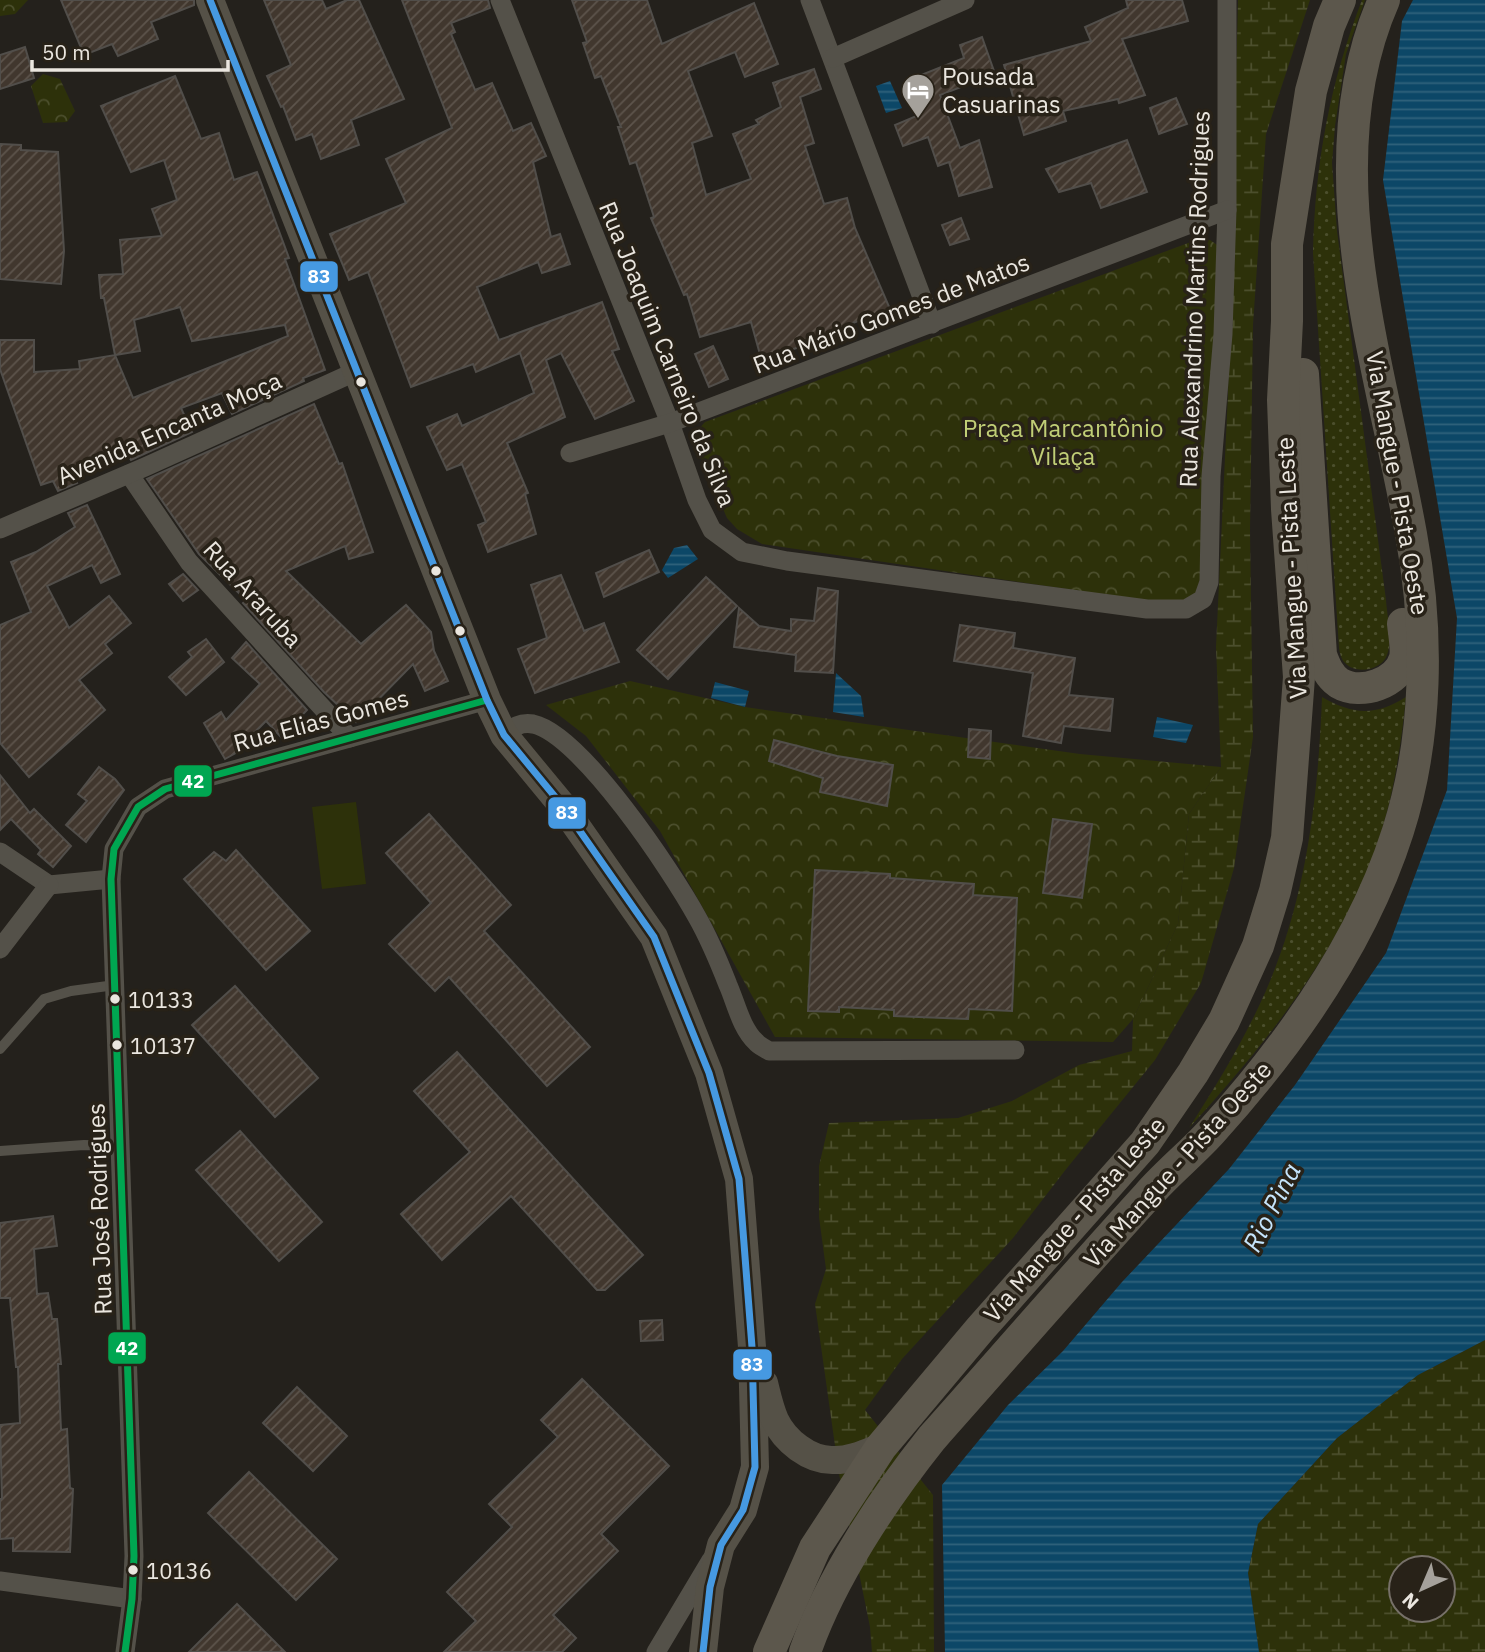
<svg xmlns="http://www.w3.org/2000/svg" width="1485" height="1652" font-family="'IBM Plex Sans',sans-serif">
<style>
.grass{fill:url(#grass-dots)}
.forest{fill:url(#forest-crowns)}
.wetland{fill:url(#wetland-marsh);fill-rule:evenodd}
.garden{fill:#2d310a}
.water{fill:url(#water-rules)}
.building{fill:url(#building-hatch);stroke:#514e4a;stroke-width:2}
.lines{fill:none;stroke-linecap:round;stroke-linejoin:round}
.lane{stroke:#545149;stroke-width:10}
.street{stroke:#545149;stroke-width:19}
.secondary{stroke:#555147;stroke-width:28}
.primary{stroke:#5c574c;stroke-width:32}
.bus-1-casing{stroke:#282218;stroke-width:12}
.bus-2-casing{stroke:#282218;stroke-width:12}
.bus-1{stroke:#00a651;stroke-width:7}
.bus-2{stroke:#4699e1;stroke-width:7}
.bus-dot{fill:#eae6df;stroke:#282218;stroke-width:2.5}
.labels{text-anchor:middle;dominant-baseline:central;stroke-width:7;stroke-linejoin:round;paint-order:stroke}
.bus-label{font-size:22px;fill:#eae6df;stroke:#282218;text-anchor:start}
.poi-label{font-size:24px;fill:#eae6df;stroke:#282218;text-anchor:start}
.street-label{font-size:24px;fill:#eae6df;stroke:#282218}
.park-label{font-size:24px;fill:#c0ce76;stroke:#282218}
.water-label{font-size:26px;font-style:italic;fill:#c5e4fb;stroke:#282218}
.line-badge{stroke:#282218;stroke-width:2.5}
.badge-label{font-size:19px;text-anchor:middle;font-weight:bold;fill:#fff}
</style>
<defs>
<pattern id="grass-dots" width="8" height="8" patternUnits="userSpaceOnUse" patternTransform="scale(1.75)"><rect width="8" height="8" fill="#2d310a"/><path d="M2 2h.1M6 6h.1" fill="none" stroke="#4c4f2d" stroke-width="1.8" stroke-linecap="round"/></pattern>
<pattern id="forest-crowns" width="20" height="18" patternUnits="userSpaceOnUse" patternTransform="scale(1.75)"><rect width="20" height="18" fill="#2d310a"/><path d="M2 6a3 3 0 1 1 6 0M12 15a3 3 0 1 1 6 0" fill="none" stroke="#4c4f2d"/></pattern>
<pattern id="wetland-marsh" width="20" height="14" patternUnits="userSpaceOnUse" patternTransform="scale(1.75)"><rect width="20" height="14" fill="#2d310a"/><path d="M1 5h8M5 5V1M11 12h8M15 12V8" fill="none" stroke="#4c4f2d"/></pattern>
<pattern id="water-rules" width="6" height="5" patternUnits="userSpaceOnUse" patternTransform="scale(1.75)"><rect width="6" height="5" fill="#0c4767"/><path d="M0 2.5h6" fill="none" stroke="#30627c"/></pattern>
<pattern id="building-hatch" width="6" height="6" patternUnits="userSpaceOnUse" patternTransform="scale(1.75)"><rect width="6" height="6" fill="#41372e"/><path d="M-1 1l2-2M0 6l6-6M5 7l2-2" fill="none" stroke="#5d544c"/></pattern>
</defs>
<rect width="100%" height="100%" fill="#24211c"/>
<!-- grass -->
<g class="grass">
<path d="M1362,0H1365L1346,54L1335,126L1332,163L1337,231L1386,600C1387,616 1393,640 1387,655C1382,670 1356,675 1345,663C1341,659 1340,653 1339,648L1313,253C1315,163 1330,83 1362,0Z"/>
<path d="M1322,697C1353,715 1376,716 1406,697C1400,755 1391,814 1368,869C1328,966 1259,1052 1189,1128C1214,1089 1238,1050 1258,1008C1305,911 1318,802 1322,697Z"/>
</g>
<!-- forest -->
<g class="forest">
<path d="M0,0H28L15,14L0,16Z"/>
<path d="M43,74L60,79L75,111L67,122L43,123L31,86Z"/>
<path d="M1199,239L1210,240L1220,247L1200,580L1199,589L1192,598L1168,604L762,544L737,529L727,518L696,446C696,435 697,430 705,422Z"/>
<path d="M630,681L745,707L1080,754L1221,767L1189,814L1178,924L1133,1019L1113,1042L775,1037L660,831L586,736L546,705Z"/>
</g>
<!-- wetland -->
<g class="wetland">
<path d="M1238,0H1310L1266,134L1253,325L1250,531L1253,737L1234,868L1201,983L1155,1060L1067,1168L1013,1238L902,1359L865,1410L933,1495L934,1652H872L870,1627L839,1474L815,1304L826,1269L819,1217V1166L829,1123L958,1118L1012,1101L1079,1065L1132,1051L1133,1019L1178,924L1189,814L1221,767L1216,647L1228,394Z"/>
<path d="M1485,1340V1652H1259L1248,1573L1258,1524L1337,1438L1418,1375ZM1401,1568H1443V1610H1401Z"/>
</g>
<!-- garden -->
<path class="garden" d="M356,802L366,884L322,889L312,807Z"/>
<!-- water -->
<g class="water">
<path d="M1413,0H1485V1340L1418,1375L1337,1438L1258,1524L1248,1573L1259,1652H945L942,1485L1008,1405L1063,1351L1122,1282L1229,1169L1295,1085L1386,953L1447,790L1457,618L1383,180L1402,21Z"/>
<path d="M890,81L902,108L886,113L876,86Z"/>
<path d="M687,545L698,559L668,578L662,570L674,548Z"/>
<path d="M836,673L861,696L864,717L833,712Z"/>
<path d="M715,682L749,691L745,707L711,698Z"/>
<path d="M1157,717L1193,725L1186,743L1153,737Z"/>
</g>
<!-- building -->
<g class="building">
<path d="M61,0H194V5L151,22L158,39L118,56L112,44L84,55Z"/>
<path d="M264,0H322L326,9L347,0H359L404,99L351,120L359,145L321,159L312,134L296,140L283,106L281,107L267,76L291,65Z"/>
<path d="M402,0H488L490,8L451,23L455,32L451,34L475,90L492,83L513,131L531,123L546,156L533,162L551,237L560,234L570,264L542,273L538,262L477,287L499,340L602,302L619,349L612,351L634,401L595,419L561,353L546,360L565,417L507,443L528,493L525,494L536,534L488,552L478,525L486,522L462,464L447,470L427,427L457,414L462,426L534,393L520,353L476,372L473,364L411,387L368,272L349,280L330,234L406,203L386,159L452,128Z"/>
<path d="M572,0H647L662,44L754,3L778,64L745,77L735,52L688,71L712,136L692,143L706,195L751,179L733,134L759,124L756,120L781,107L773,83L814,69L821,89L800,97L814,143L805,146L824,204L847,198L855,228L890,309L803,342L804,346L761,358L751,322L700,337L687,294L684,295L651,218L654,217L636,162L630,164L618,127H621L601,76L595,78L583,43L587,42Z"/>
<path d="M1126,0H1182L1188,21L1122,39L1145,95L1119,103L1118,99L1063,111L1066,121L1024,135L1004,65L1091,41L1085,27L1128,8Z"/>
<path d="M982,37L995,74L940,95L960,148L979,140L992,187L959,196L949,162L938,166L928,137L903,146L895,125L919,115L906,81L964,58L960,45Z"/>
<path d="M25,47L34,78L0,89V55Z"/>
<path d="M175,76L201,139L219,133L234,180L257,172L289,258L285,259L325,370L303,378L304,381L232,414L222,393L181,408L192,432L131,460L126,453L73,475L77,483L58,491L53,481L41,485L0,369V340H34V372L80,369L79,361L115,355L133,398L288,336L285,325L192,341L180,307L134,320L140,351L115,355L104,298H101L99,275L123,274L120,240L162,236L152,209L177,200L164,160L131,172L101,106Z"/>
<path d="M1176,98L1187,124L1159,134L1150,108Z"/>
<path d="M1127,140L1147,192L1101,208L1091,183L1059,192L1046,169Z"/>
<path d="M0,144L21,145V150L58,152L64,251L61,284L0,279Z"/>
<path d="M961,218L969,239L950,245L942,225Z"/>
<path d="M713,346L728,379L709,387L695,354Z"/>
<path d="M314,404L339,464L342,463L373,552L349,559L345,546L286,571L361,644L406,605L431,632L434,651L448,681L425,691L413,664L356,722L324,692L262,624L243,603L246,600L199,554L147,479Z"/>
<path d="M87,505L120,574L101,583L92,565L47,586L69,628L109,596L131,623L105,644L112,653L79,680L105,710L29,777L0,743V625L31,612L11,562L36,552L75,527L68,513Z"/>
<path d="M649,550L659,572L604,597L596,573Z"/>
<path d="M183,574L198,590L183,601L169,584Z"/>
<path d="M561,575L584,631L604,623L619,662L535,693L518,649L547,638L531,585Z"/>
<path d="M706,577L737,606L668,679L637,650Z"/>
<path d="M818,588L838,591L833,673L795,671L796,655L734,647L739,608L759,626L791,631V619L814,621Z"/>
<path d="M960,625L1015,633L1013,648L1075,658L1069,695L1113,699L1110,731L1064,726L1061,743L1023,736L1033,673L954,661Z"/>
<path d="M206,639L224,662L186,695L169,677L192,657L188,652Z"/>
<path d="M246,642L307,710L281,737L266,721L241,746L243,749L225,759L204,723L221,712L226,720L260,684L232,658Z"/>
<path d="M969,729L991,731L990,759L968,757Z"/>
<path d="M774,740L837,756L893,765L887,806L820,792L823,778L769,761Z"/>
<path d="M99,767L115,779L124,790L86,842L66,825L87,801L78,794Z"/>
<path d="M0,775L30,813L34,809L71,846L53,867L38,854L41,850L11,819L0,830Z"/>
<path d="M429,814L511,905L484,931L590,1047L547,1086L449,977L435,991L389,944L431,903L386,853Z"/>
<path d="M1053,819L1092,824L1082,898L1043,893Z"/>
<path d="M236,850L310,931L266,970L184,879L214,852L226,861Z"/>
<path d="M815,870L890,874V878L974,884L973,895L1017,898L1012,1011L969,1009L968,1019L894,1016V1010L839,1007V1012L808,1011Z"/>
<path d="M235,986L318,1078L275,1117L192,1025Z"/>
<path d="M457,1052L643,1255L605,1290H597L511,1196L442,1260L401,1214L470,1152L414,1091Z"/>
<path d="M240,1131L322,1222L279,1261L196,1170Z"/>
<path d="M53,1216L57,1246L34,1249L37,1294L48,1293L52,1319H57L61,1364H58L61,1430L67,1429L70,1488L73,1489L70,1552L13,1551V1538L0,1539V1499H2L0,1425L20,1423L18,1367H16L10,1298H0V1223Z"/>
<path d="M662,1320L663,1340L641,1341L640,1321Z"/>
<path d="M582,1379L669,1466L601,1534L618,1551L553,1615L576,1638L562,1652H444L476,1621L447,1592L512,1527L489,1504L558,1437L541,1420Z"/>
<path d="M297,1387L347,1436L313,1471L263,1423Z"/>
<path d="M249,1472L337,1559L296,1600L208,1513Z"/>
<path d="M237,1604L285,1652H189Z"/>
</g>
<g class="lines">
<!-- lane -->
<g class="lane">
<path d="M0,1049L44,999L71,991L115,985"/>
<path d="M0,1151L84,1145L121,1146"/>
</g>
<!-- street -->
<g class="street">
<path d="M500,0L670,423L697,500L712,530L742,552L787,561L1147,609H1186L1203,599L1209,582L1211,476L1223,334L1227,210V0"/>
<path d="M810,0L932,324"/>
<path d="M833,58L965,0"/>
<path d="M570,453L670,423L1227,210"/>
<path d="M129,474L189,562L350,738"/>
<path d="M0,529L145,467L357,371"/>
<path d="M504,735C513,727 520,722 533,724C581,734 673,873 697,917C709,938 719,962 728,985C736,1003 741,1028 756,1042C759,1046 765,1048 769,1051L1015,1050"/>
<path d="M0,852L49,885L111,879"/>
<path d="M0,949L49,885"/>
<path d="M0,1581L132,1599"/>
<path d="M125,1652L132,1599L134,1556L111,879L114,849L138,807L165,789L487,700"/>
<path d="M656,1652L711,1560"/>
</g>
<!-- secondary -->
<g class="secondary">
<path d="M210,0L487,700L504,735L561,804L654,937L709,1073L739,1179L752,1347L755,1467L743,1510L721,1545L710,1587L703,1652"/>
<path d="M764,1383C767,1395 770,1409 775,1420C785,1441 809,1460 832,1460C849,1461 866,1453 881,1447"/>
</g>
<!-- primary -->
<g class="primary">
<path d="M1303,374L1321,655C1325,666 1329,676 1339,683C1361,696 1398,683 1405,658C1407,649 1404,634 1403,624"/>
<path d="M769,1652L815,1548L881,1447L981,1328L1145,1143L1193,1073L1224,1021L1258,946L1275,891L1287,838L1299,677L1287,509L1283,400L1287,321V244L1311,91L1329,26L1340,0"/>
<path d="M805,1652C830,1579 884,1498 932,1438C1004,1357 1075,1275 1148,1195C1167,1173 1191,1154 1211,1132C1290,1045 1362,944 1398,831C1428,737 1429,630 1411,534C1381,366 1311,165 1384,0"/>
</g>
<defs>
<path id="bus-1" d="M125,1652L132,1599L134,1556L111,879L114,849L138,807L165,789L487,700"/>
<path id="bus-2" d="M210,0L487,700L504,735L561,804L654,937L709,1073L739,1179L752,1347L755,1467L743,1510L721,1545L710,1587L703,1652"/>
</defs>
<!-- bus-1 casing -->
<use href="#bus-1" class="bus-1-casing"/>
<!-- bus-2 casing -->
<use href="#bus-2" class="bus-2-casing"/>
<!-- bus-1 -->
<use href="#bus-1" class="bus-1"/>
<!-- bus-2 -->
<use href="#bus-2" class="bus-2"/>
</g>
<!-- icons -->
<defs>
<symbol id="hotel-pin" viewBox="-11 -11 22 30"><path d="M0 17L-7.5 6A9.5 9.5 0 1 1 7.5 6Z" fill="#a5a19b" stroke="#282218"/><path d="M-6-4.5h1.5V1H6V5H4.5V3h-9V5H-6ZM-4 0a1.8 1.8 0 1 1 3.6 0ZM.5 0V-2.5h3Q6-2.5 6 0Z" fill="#fff"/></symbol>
</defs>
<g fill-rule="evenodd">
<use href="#hotel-pin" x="899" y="71" width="38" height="52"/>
</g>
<!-- markers -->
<g class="bus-dot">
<circle cx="361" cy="382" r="6"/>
<circle cx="436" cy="571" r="6"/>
<circle cx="460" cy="631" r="6"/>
<circle cx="115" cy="999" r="6"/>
<circle cx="117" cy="1045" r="6"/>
<circle cx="133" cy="1570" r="6"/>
</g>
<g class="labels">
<!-- bus labels -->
<g class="bus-label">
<text x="128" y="999">10133</text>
<text x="130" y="1045">10137</text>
<text x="146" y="1570">10136</text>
</g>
<!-- poi labels -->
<g class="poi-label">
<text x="942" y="76">Pousada<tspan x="942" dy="28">Casuarinas</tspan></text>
</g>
<!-- street labels -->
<g class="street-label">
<text transform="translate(1194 299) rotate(-88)">Rua Alexandrino Martins Rodrigues</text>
<text transform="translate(891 313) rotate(-21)">Rua Mário Gomes de Matos</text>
<text transform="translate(668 354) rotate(68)">Rua Joaquim Carneiro da Silva</text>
<text transform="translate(169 428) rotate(-24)">Avenida Encanta Moça</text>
<text transform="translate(1398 483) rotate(80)">Via Mangue - Pista Oeste</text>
<text transform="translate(1291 568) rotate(-93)">Via Mangue - Pista Leste</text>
<text transform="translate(253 594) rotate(48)">Rua Araruba</text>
<text transform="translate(321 720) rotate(-15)">Rua Elias Gomes</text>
<text transform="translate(1177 1164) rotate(-48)">Via Mangue - Pista Oeste</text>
<text transform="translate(99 1209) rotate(-92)">Rua José Rodrigues</text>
<text transform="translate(1074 1219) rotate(-49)">Via Mangue - Pista Leste</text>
</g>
<!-- park labels -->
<g class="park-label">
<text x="1063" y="428">Praça Marcantônio<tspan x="1063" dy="28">Vilaça</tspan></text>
</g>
<!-- water labels -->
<g class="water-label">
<text transform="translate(1271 1207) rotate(-63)">Rio Pina</text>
</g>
</g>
<g class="line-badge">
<rect x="299" y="260" width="40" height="33" rx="7" fill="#4699e1"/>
<rect x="173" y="764" width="40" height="34" rx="7" fill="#00a651"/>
<rect x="547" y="796" width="40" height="34" rx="7" fill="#4699e1"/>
<rect x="107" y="1331" width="40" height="34" rx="7" fill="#00a651"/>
<rect x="732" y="1348" width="41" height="33" rx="7" fill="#4699e1"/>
</g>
<g class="badge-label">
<text x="319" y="283">83</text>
<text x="193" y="788">42</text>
<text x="567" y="819">83</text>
<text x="127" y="1355">42</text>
<text x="752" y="1371">83</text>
</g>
<!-- north arrow -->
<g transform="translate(1422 1589) rotate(224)"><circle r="33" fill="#282218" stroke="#767068" stroke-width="2"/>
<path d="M0-5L12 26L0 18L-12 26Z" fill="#a5a19b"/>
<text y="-10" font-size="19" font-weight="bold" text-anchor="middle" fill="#eae6df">N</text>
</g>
<!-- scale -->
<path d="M32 60v10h196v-10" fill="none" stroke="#eae6df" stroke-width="3.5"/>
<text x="42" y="60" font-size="21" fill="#eae6df" stroke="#282218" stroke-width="5" paint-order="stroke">50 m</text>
</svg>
